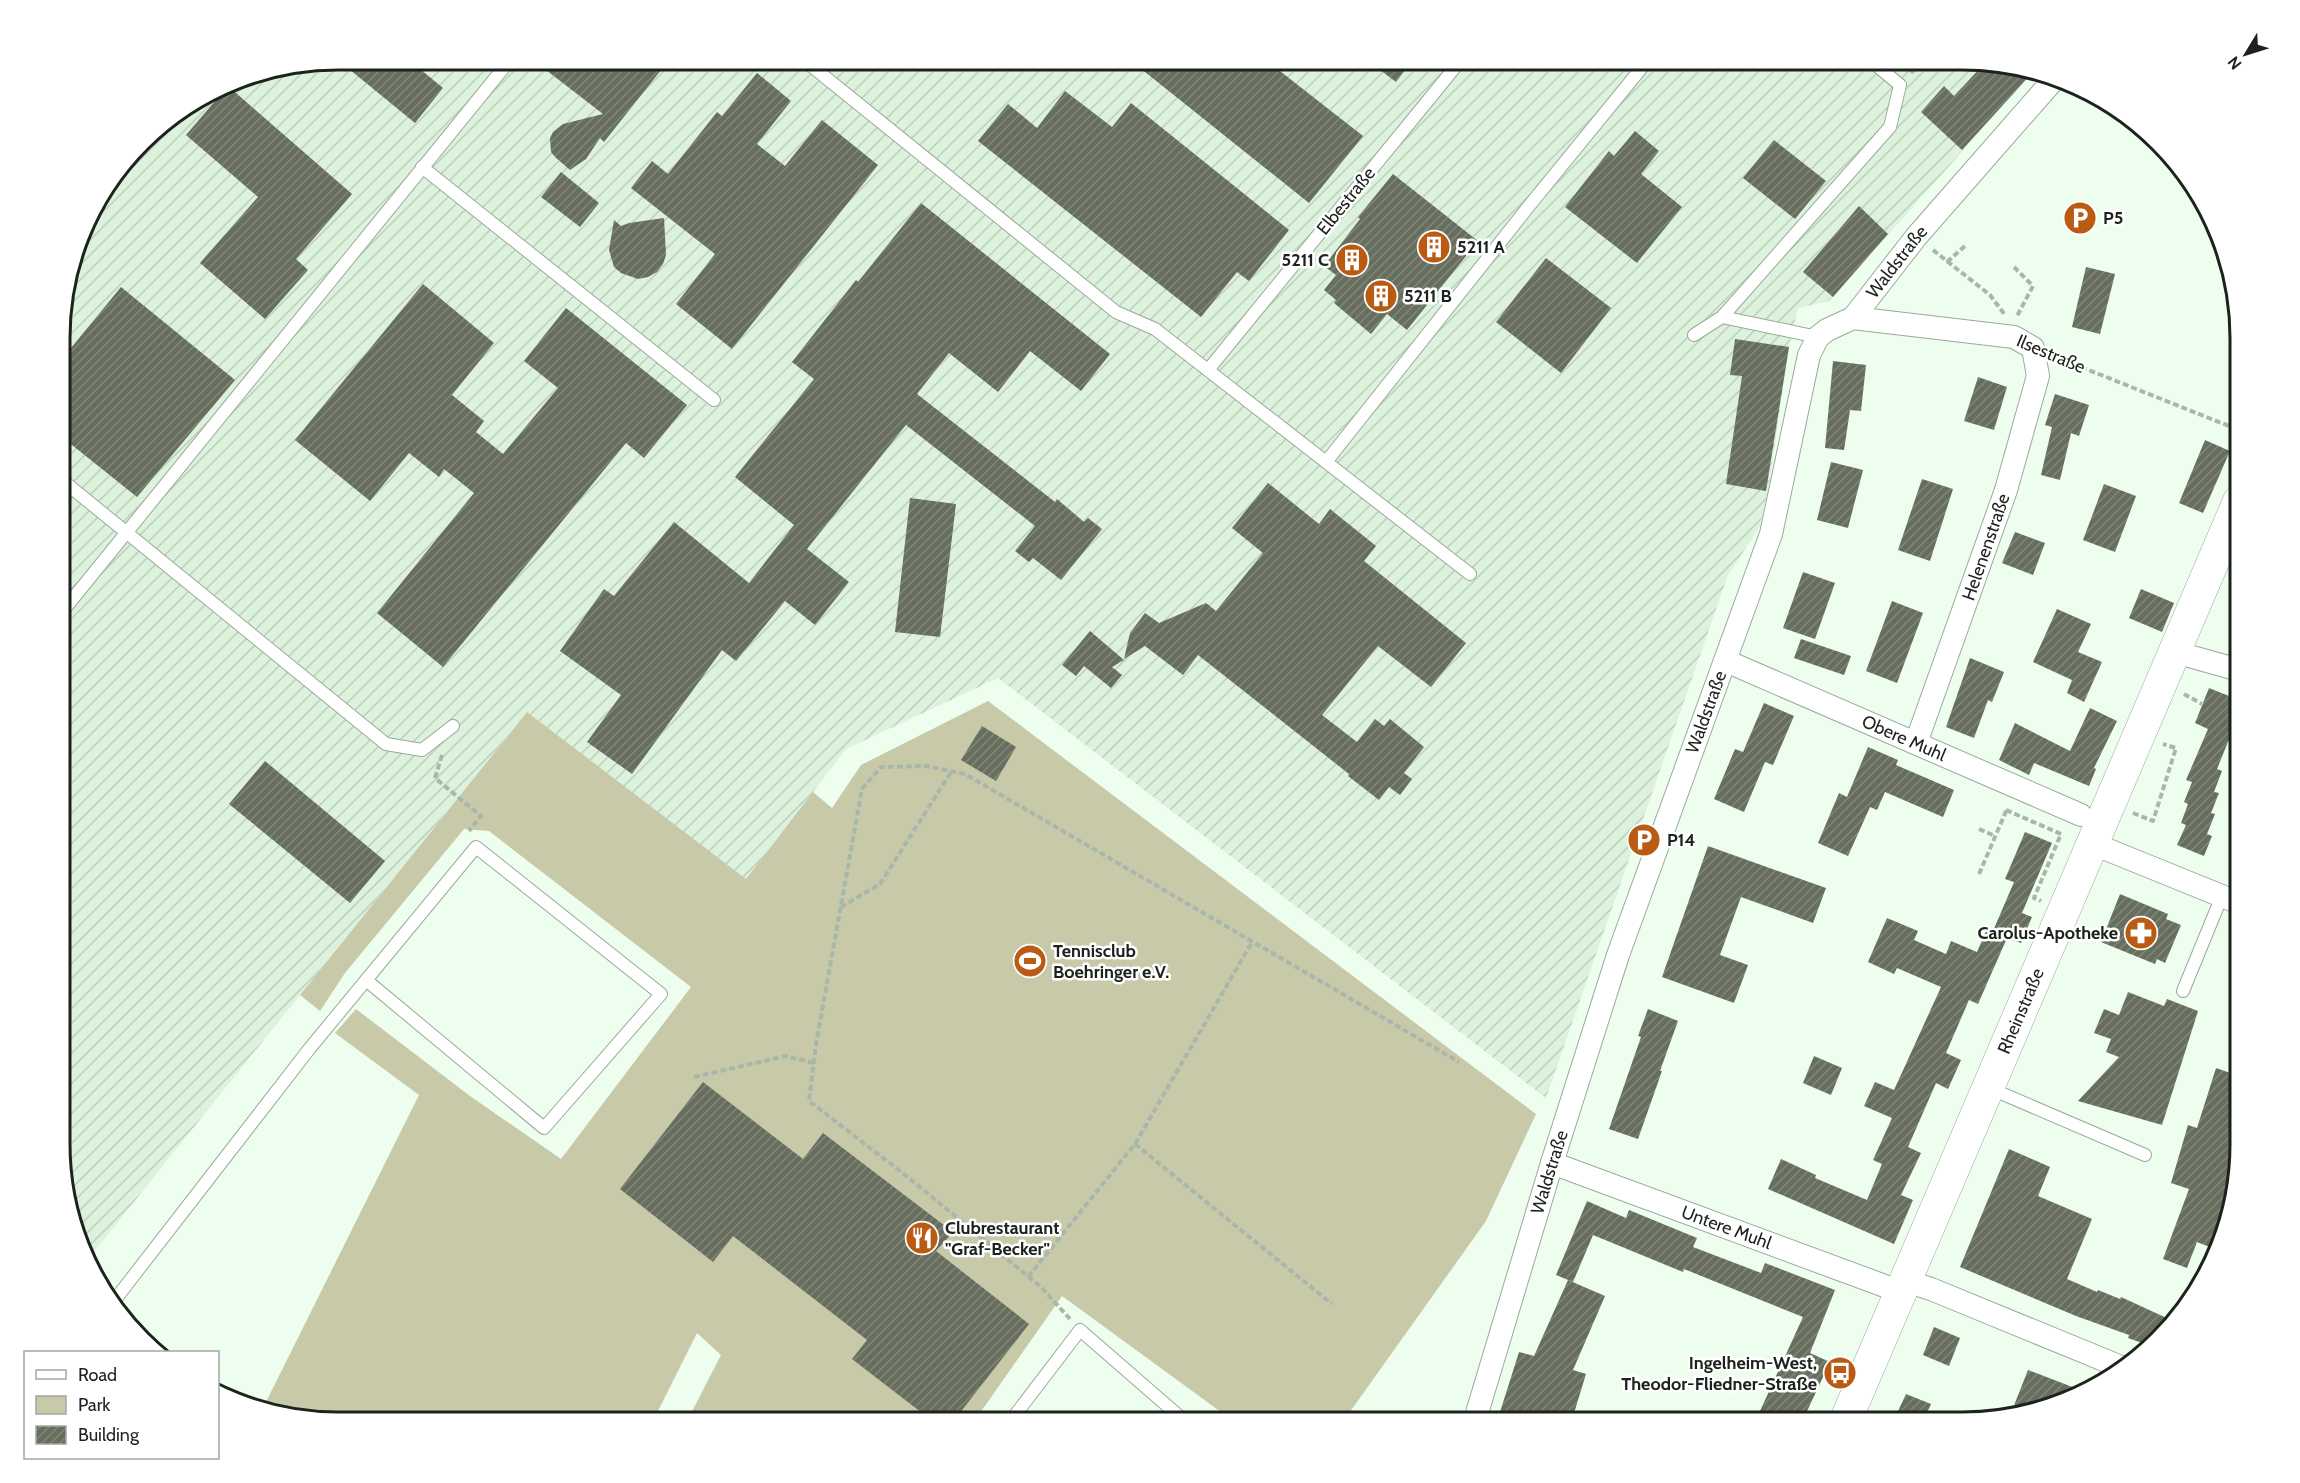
<svg xmlns="http://www.w3.org/2000/svg" width="2300" height="1483" font-family="Cabin,sans-serif">
<style>
.industrial{fill:url(#industrial-furrows)}
.green{fill:#c8c9a9}
.building{fill:url(#building-hatch)}
.lines{fill:none;stroke-linecap:round;stroke-linejoin:round}
.service-casing{stroke:#9aa99b;stroke-width:14}
.minor-casing{stroke:#9aa99b;stroke-width:24}
.secondary-casing{stroke:#9aa99b;stroke-width:33}
.path{stroke:#a9b7aa;stroke-width:4;stroke-dasharray:6 3;stroke-linecap:butt}
.service{stroke:#fff;stroke-width:12}
.minor{stroke:#fff;stroke-width:22}
.secondary{stroke:#fff;stroke-width:32}
.labels{text-anchor:middle;dominant-baseline:central;stroke-width:5;stroke-linejoin:round;paint-order:stroke}
.street-label{font-size:18px;fill:#1c221c;stroke:#fff}
.poi-label{font-size:18px;font-weight:bold;fill:#1c221c;stroke:#fff;text-anchor:start}
.rim{fill:none;stroke:#1c221c;stroke-width:3}
</style>
<defs>
<pattern id="industrial-furrows" width="10" height="10" patternUnits="userSpaceOnUse" patternTransform="scale(1.5)"><rect width="10" height="10" fill="#dcf2dd"/><path d="M-1 1l2-2M0 10L10 0M9 11l2-2" fill="none" stroke="#bccfbd"/></pattern>
<pattern id="building-hatch" width="6" height="6" patternUnits="userSpaceOnUse" patternTransform="scale(1.5)"><rect width="6" height="6" fill="#676e5e"/><path d="M-1 1l2-2M0 6l6-6M5 7l2-2" fill="none" stroke="#80867a"/></pattern>
</defs>
<rect width="100%" height="100%" fill="#edfeee"/>
<!-- industrial -->
<path class="industrial" d="M339,60H1961L2033,72L1829,301L1798,308L1789,347L1768,491L1759,528L1728,575L1546,1098L998,678L846,749L746,880L527,712L89,1258L62,1180V303L89,215L155,129L232,81Z"/>
<!-- green -->
<path class="green" d="M988,701L1536,1114L1486,1221L1342,1423H1236L1062,1296L973,1423H686L721,1355L697,1333L652,1423H339L262,1410L419,1095L335,1033L356,1009L470,1096L561,1159L691,987L489,831L464,829L345,973L320,1011L300,995L527,712L746,879L813,792L832,808L861,765Z"/>
<!-- building -->
<g class="building">
<path d="M338,60H409L443,88L415,123Z"/>
<path d="M533,60H669L604,142L600,138L586,159L570,170L555,157L551,152L550,138L553,132L563,124L603,114Z"/>
<path d="M1130,60H1266L1363,136L1309,203Z"/>
<path d="M1367,60H1413L1396,82Z"/>
<path d="M1984,64L2033,72L1962,150L1921,112L1944,86L1954,96Z"/>
<path d="M757,73L791,101L757,144L785,166L822,120L878,165L732,349L676,304L715,254L631,188L652,161L668,174L717,112L722,116Z"/>
<path d="M228,86L352,194L296,259L308,270L265,319L200,263L258,197L186,135Z"/>
<path d="M1065,91L1112,127L1131,103L1289,230L1249,281L1237,272L1201,317L978,141L1008,104L1037,128Z"/>
<path d="M1635,131L1659,151L1641,174L1682,207L1637,263L1565,207L1609,151L1614,156Z"/>
<path d="M1774,140L1826,181L1795,219L1743,178Z"/>
<path d="M561,172L599,203L580,227L541,197Z"/>
<path d="M1393,174L1478,241L1407,330L1387,314L1371,334L1334,303L1336,300L1324,290L1336,275L1324,266L1360,219L1358,217Z"/>
<path d="M921,203L1110,354L1081,391L1030,351L998,392L949,353L917,394L1055,502L1057,499L1084,522L1088,518L1102,529L1061,580L1033,558L1029,562L1015,551L1035,526L906,425L807,549L849,582L815,625L785,601L736,661L722,650L632,774L587,742L621,695L560,651L604,589L614,596L674,522L749,583L794,525L735,477L814,379L792,362L856,280L858,282Z"/>
<path d="M1859,206L1888,234L1833,297L1803,272Z"/>
<path d="M664,218L666,255L663,264L657,272L648,277L638,279L621,273L614,267L609,250L614,220L621,226L629,223Z"/>
<path d="M1546,258L1611,308L1561,373L1496,322Z"/>
<path d="M2086,267L2115,274L2100,334L2072,327Z"/>
<path d="M423,284L494,343L452,395L484,421L476,432L503,454L558,388L524,361L566,308L687,405L644,458L626,443L443,667L377,613L474,493L444,469L439,477L409,453L370,501L295,440Z"/>
<path d="M121,287L235,380L137,497L62,437V359Z"/>
<path d="M1735,339L1789,347L1766,491L1726,484L1742,376L1730,375Z"/>
<path d="M1833,361L1866,365L1861,411L1850,410L1844,450L1825,448Z"/>
<path d="M1978,377L2007,387L1994,430L1964,421Z"/>
<path d="M2055,394L2089,405L2079,436L2071,433L2060,480L2041,475L2052,427L2045,425Z"/>
<path d="M2205,440L2230,451L2203,513L2179,503Z"/>
<path d="M1831,462L1863,470L1848,528L1817,520Z"/>
<path d="M1922,479L1953,489L1930,561L1898,550Z"/>
<path d="M1268,483L1319,524L1330,509L1376,546L1364,561L1466,643L1431,687L1378,646L1322,715L1357,742L1375,719L1384,726L1390,719L1424,747L1404,773L1412,779L1400,795L1389,787L1379,800L1348,776L1349,774L1198,655L1183,675L1145,646L1124,659L1130,633L1145,613L1159,623L1206,603L1216,611L1263,553L1232,528Z"/>
<path d="M2104,484L2136,496L2115,552L2083,540Z"/>
<path d="M910,498L956,504L940,637L895,632Z"/>
<path d="M2015,532L2045,543L2033,575L2002,563Z"/>
<path d="M1803,572L1835,583L1815,639L1783,628Z"/>
<path d="M2141,589L2174,603L2162,632L2129,618Z"/>
<path d="M1892,601L1923,613L1897,683L1866,671Z"/>
<path d="M2057,609L2091,624L2078,652L2102,662L2084,702L2067,693L2072,680L2033,662Z"/>
<path d="M1090,631L1124,660L1112,667L1122,675L1111,688L1084,666L1076,676L1062,665Z"/>
<path d="M1801,639L1851,656L1844,675L1794,658Z"/>
<path d="M1970,658L2004,672L1992,702L1988,700L1974,738L1946,727Z"/>
<path d="M2209,688L2239,700V741L2230,737L2217,769L2222,771L2214,792L2219,793L2211,813L2215,814L2207,834L2212,836L2204,856L2177,845L2186,825L2181,823L2188,804L2184,802L2192,782L2186,780L2208,729L2195,723Z"/>
<path d="M1764,703L1794,716L1773,765L1765,762L1744,812L1714,799L1735,749L1743,752Z"/>
<path d="M2090,708L2117,721L2094,768L2096,769L2089,786L2034,763L2029,775L1999,760L2015,723L2070,751Z"/>
<path d="M982,726L1016,747L996,781L961,760Z"/>
<path d="M1868,747L1898,760L1896,765L1954,790L1943,817L1885,792L1877,810L1870,807L1848,856L1818,843L1839,793L1847,797Z"/>
<path d="M265,761L385,861L350,903L229,804Z"/>
<path d="M2025,832L2052,843L2022,913L2032,917L2021,943L2007,938L1978,1004L1969,1000L1946,1053L1961,1060L1948,1089L1936,1083L1908,1147L1921,1153L1901,1195L1913,1200L1894,1244L1768,1189L1781,1159L1816,1175L1815,1178L1867,1200L1882,1164L1873,1160L1892,1118L1864,1106L1875,1082L1894,1090L1941,987L1897,968L1894,974L1868,962L1887,918L1918,931L1914,940L1946,954L1951,941L1977,952L1987,929L2001,935L1993,931L2014,882L2005,879Z"/>
<path d="M1708,846L1826,888L1813,923L1741,897L1720,955L1748,965L1734,1003L1662,977Z"/>
<path d="M2120,894L2168,914L2166,919L2181,925L2165,963L2157,959L2155,964L2101,942Z"/>
<path d="M2128,992L2164,1006L2167,999L2198,1011L2162,1125L2078,1101L2119,1057L2106,1052L2111,1039L2094,1033L2104,1009L2119,1015Z"/>
<path d="M1648,1009L1678,1021L1660,1071H1662L1638,1139L1609,1129L1641,1037L1638,1036Z"/>
<path d="M1814,1056L1842,1068L1831,1095L1803,1083Z"/>
<path d="M2216,1068L2239,1076V1162L2225,1209L2229,1211L2215,1249L2197,1242L2187,1268L2163,1259L2189,1189L2171,1183L2188,1125L2197,1128Z"/>
<path d="M703,1082L803,1159L823,1133L953,1232L936,1251L1029,1324L952,1423H935L852,1359L867,1340L733,1236L713,1262L620,1189Z"/>
<path d="M2009,1149L2050,1167L2038,1196L2092,1219L2067,1279L2097,1292L2098,1290L2120,1299L2121,1297L2171,1320L2145,1344L2128,1338L2129,1335L2076,1316L1960,1267Z"/>
<path d="M1587,1201L1626,1218L1629,1210L1697,1238L1693,1247L1761,1273L1765,1263L1835,1290L1810,1353L1830,1362L1802,1422H1784L1760,1411L1803,1317L1684,1269L1683,1272L1593,1235L1573,1282L1556,1275Z"/>
<path d="M1568,1280L1605,1296L1573,1370L1586,1374L1571,1423H1531L1500,1412L1519,1352L1534,1356Z"/>
<path d="M1934,1327L1960,1338L1949,1366L1923,1355Z"/>
<path d="M2028,1370L2036,1373L2083,1391L2011,1413Z"/>
<path d="M1906,1394L1931,1404L1923,1422H1893Z"/>
</g>
<g class="lines">
<defs>
<g id="service">
<path d="M804,60L1116,312L1155,329L1470,574"/>
<path d="M422,167L714,400"/>
<path d="M1722,317L1818,337"/>
<path d="M1694,335L1722,317L1890,127L1900,85L1870,60"/>
<path d="M1208,370L1461,60"/>
<path d="M1326,462L1529,206L1648,60"/>
<path d="M62,480L386,744L422,750L453,726"/>
<path d="M62,612L510,60"/>
<path d="M2183,991L2222,896"/>
<path d="M1989,1088L2145,1155"/>
<path d="M114,1301L310,1048L476,847L661,994L544,1128L366,980"/>
<path d="M1009,1423L1080,1330L1187,1423"/>
</g>
<g id="minor">
<path d="M1853,318L2014,337L2033,348L2038,376L2006,490L1916,743"/>
<path d="M2175,649L2189,656L2239,670"/>
<path id="s1" d="M1726,661L2081,815"/>
<path d="M2091,843L2239,903"/>
<path id="s2" d="M1552,1163L1901,1292"/>
<path d="M1906,1281L1931,1289L2121,1367"/>
<path id="s3" d="M1474,1423L1552,1163L1618,955L1771,534L1809,355L1818,337L1827,330L1853,318L1916,237L2056,77"/>
</g>
<g id="secondary">
<path id="s4" d="M1845,1422L2239,501"/>
</g>
</defs>
<!-- service casing -->
<use href="#service" class="service-casing"/>
<!-- minor casing -->
<use href="#minor" class="minor-casing"/>
<!-- secondary casing -->
<use href="#secondary" class="secondary-casing"/>
<!-- path -->
<g class="path">
<path d="M1911,73L1923,60"/>
<path d="M1933,250L1990,295L2005,315"/>
<path d="M1947,262L1966,245"/>
<path d="M2014,267L2033,286L2017,316"/>
<path d="M2056,357L2239,430"/>
<path d="M2233,476L2239,460"/>
<path d="M2184,694L2202,704"/>
<path d="M442,755L435,778L481,816L469,831"/>
<path d="M2006,810L2061,834L2034,898L2041,901"/>
<path d="M2133,813L2153,821L2176,748L2163,744"/>
<path d="M1979,829L1995,836"/>
<path d="M1979,874L2007,809"/>
<path d="M841,907L880,884L951,772"/>
<path d="M694,1077L786,1056L814,1063"/>
<path d="M1135,1144L1332,1304"/>
<path d="M1028,1277L1135,1144L1252,942"/>
<path d="M1070,1319L1041,1287L909,1178L809,1101L816,1044L862,789L881,767L926,766L965,774L1459,1062"/>
</g>
<!-- service -->
<use href="#service" class="service"/>
<!-- minor -->
<use href="#minor" class="minor"/>
<!-- secondary -->
<use href="#secondary" class="secondary"/>
</g>
<!-- icons -->
<defs>
<symbol id="parking-disc" viewBox="-11 -11 22 22"><circle r="9.5" fill="#ba5b13" stroke="#fff"/><path d="M-3.5-5.5H1a3.5 3.5 0 0 1 0 7H-1V5.5H-3.5ZM-1-3.4V-.6H.8a1.4 1.4 0 0 0 0-2.8Z" fill="#fff"/></symbol>
<symbol id="building-disc" viewBox="-11 -11 22 22"><circle r="9.5" fill="#ba5b13" stroke="#fff"/><path d="M-4-6H4V6H1V3H-1V6H-4ZM-2.5-4.3h1.7v1.8h-1.7ZM.8-4.3h1.7v1.8H.8ZM-2.5-1h1.7V.8h-1.7ZM.8-1h1.7V.8H.8Z" fill="#fff"/></symbol>
<symbol id="pharmacy-disc" viewBox="-11 -11 22 22"><circle r="9.5" fill="#ba5b13" stroke="#fff"/><path d="M-2-6h4v4h4v4h-4v4h-4v-4h-4v-4h4Z" fill="#fff"/></symbol>
<symbol id="stadium-disc" viewBox="-11 -11 22 22"><circle r="9.5" fill="#ba5b13" stroke="#fff"/><path d="M0-5a6.5 5 0 1 0 0 10a6.5 5 0 1 0 0-10ZM-3.5-1.8h7v3.6h-7Z" fill="#fff"/></symbol>
<symbol id="restaurant-disc" viewBox="-11 -11 22 22"><circle r="9.5" fill="#ba5b13" stroke="#fff"/><path d="M-5-6h1v4h1v-4h1v4h1v-4h1v5L-1.5 .5V6h-2V.5L-5-1ZM5-6V6H3V1.5H1.5Q1.5-4 5-6Z" fill="#fff"/></symbol>
<symbol id="bus-disc" viewBox="-11 -11 22 22"><circle r="9.5" fill="#ba5b13" stroke="#fff"/><path d="M-5-6H5V4H4V6H2V4H-2V6H-4V4H-5ZM-3.5-4V0h7V-4ZM-3.5 1.2v1.5H-2V1.2ZM2 1.2v1.5H3.5V1.2Z" fill="#fff"/></symbol>
</defs>
<g fill-rule="evenodd">
<use href="#parking-disc" x="2061" y="199" width="38" height="38"/>
<use href="#building-disc" x="1415" y="228" width="38" height="38"/>
<use href="#building-disc" x="1333" y="241" width="38" height="38"/>
<use href="#building-disc" x="1362" y="277" width="38" height="38"/>
<use href="#parking-disc" x="1625" y="821" width="38" height="38"/>
<use href="#pharmacy-disc" x="2122" y="914" width="38" height="38"/>
<use href="#stadium-disc" x="1011" y="942" width="38" height="38"/>
<use href="#restaurant-disc" x="903" y="1219" width="38" height="38"/>
<use href="#bus-disc" x="1821" y="1354" width="38" height="38"/>
</g>
<g class="labels">
<!-- street labels -->
<g class="street-label">
<text transform="translate(1346 201) rotate(-51)">Elbestraße</text>
<text stroke="none"><textPath href="#s3" startOffset="1252">Waldstraße</textPath></text>
<text transform="translate(2051 354) rotate(23)">Ilsestraße</text>
<text transform="translate(1986 547) rotate(-71)">Helenenstraße</text>
<text stroke="none"><textPath href="#s3" startOffset="748">Waldstraße</textPath></text>
<text stroke="none"><textPath href="#s1" startOffset="194">Obere Muhl</textPath></text>
<text stroke="none"><textPath href="#s4" startOffset="447">Rheinstraße</textPath></text>
<text stroke="none"><textPath href="#s3" startOffset="262">Waldstraße</textPath></text>
<text stroke="none"><textPath href="#s2" startOffset="186">Untere Muhl</textPath></text>
</g>
<!-- poi labels -->
<g class="poi-label">
<text x="2103" y="218">P5</text>
<text x="1457" y="247">5211 A</text>
<text x="1329" y="260" text-anchor="end">5211 C</text>
<text x="1404" y="296">5211 B</text>
<text x="1667" y="840">P14</text>
<text x="2118" y="933" text-anchor="end">Carolus-Apotheke</text>
<text x="1053" y="951">Tennisclub<tspan x="1053" dy="21">Boehringer e.V.</tspan></text>
<text x="945" y="1228">Clubrestaurant<tspan x="945" dy="21">"Graf-Becker"</tspan></text>
<text x="1817" y="1363" text-anchor="end">Ingelheim-West,<tspan x="1817" dy="21">Theodor-Fliedner-Straße</tspan></text>
</g>
</g>
<!-- crop -->
<path d="M0 0H2300V1483H0ZM338 70H1962A268 268 0 0 1 2230 338V1144A268 268 0 0 1 1962 1412H338A268 268 0 0 1 70 1144V338A268 268 0 0 1 338 70Z" fill="#fff" fill-rule="evenodd"/>
<path class="rim" d="M338 70H1962A268 268 0 0 1 2230 338V1144A268 268 0 0 1 1962 1412H338A268 268 0 0 1 70 1144V338A268 268 0 0 1 338 70Z"/>
<!-- legend -->
<rect x="24" y="1351" width="195" height="108" fill="#ffffff" stroke="#a4a7a4" stroke-width="1.5"/>
<rect x="36" y="1370" width="30" height="9" fill="#ffffff" stroke="#a4a7a4" stroke-width="1.5"/>
<text x="78" y="1381" font-size="18" fill="#1c221c">Road</text>
<rect x="36" y="1396" width="30" height="18" fill="#c8c9a9" stroke="#a4a7a4" stroke-width="1.5"/>
<text x="78" y="1411" font-size="18" fill="#1c221c">Park</text>
<rect x="36" y="1426" width="30" height="18" fill="url(#building-hatch)" stroke="#a4a7a4" stroke-width="1.5"/>
<text x="78" y="1441" font-size="18" fill="#1c221c">Building</text>
<!-- north arrow -->
<g transform="translate(2246 54) rotate(232)" stroke="#ffffff" stroke-width="4.5" paint-order="stroke">
<path d="M0-4.5L10 22L0 15L-10 22Z" fill="#1c221c"/>
<text y="-9" font-size="16" font-weight="bold" text-anchor="middle" fill="#1c221c">N</text>
</g>
</svg>
